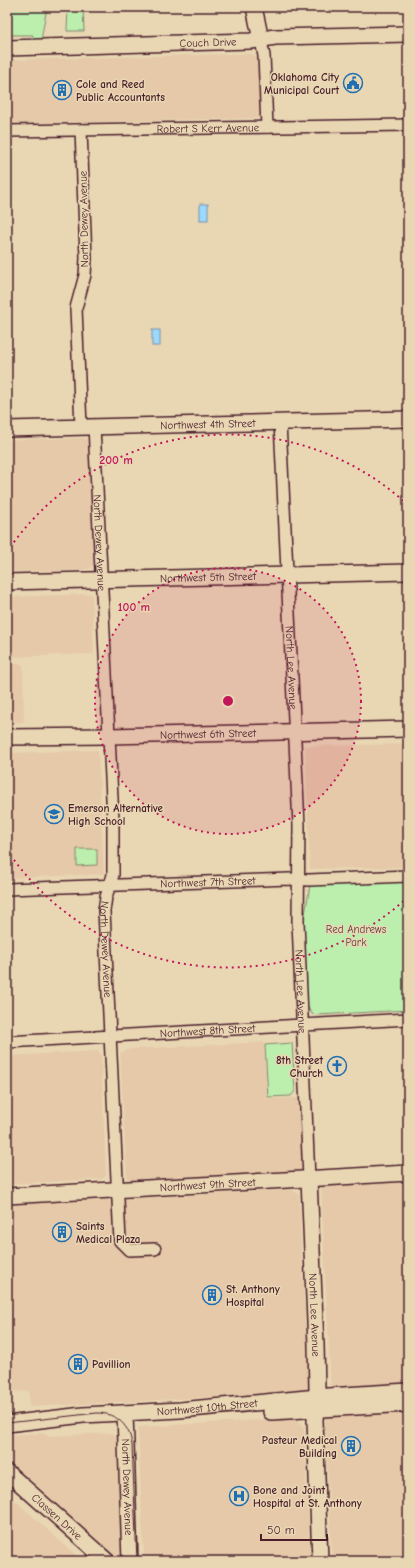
<svg xmlns="http://www.w3.org/2000/svg" width="415" height="1568" font-family="'Comic Neue',sans-serif">
<style>
.built{fill:#e5c9a9}
.green{fill:#bceeae;stroke:#83866c}
.water{fill:#9bdafd;stroke:#7b8fa9}
.lines{fill:none;stroke-linecap:round;stroke-linejoin:round}
.street-casing{stroke:#4a1f2b;stroke-width:14}
.secondary-casing{stroke:#4a1f2b;stroke-width:18}
.street{stroke:#e9d7b4;stroke-width:11}
.secondary{stroke:#e9d7b4;stroke-width:15}
.tram{stroke:#4a1f2b;stroke-width:1}
.ring{fill:none;stroke:#c2185b;stroke-width:2;stroke-dasharray:2 4}
.labels{text-anchor:middle;dominant-baseline:central;stroke-width:3;stroke-linejoin:round;paint-order:stroke}
.street-label{font-size:11px;fill:#4a1f2b;stroke:#e9d7b4}
.poi-label{font-size:11px;font-weight:bold;fill:#4a1f2b;stroke:#e9d7b4;text-anchor:start}
.park-label{font-size:11px;fill:#5b3e3f;stroke:#e9d7b4}
.centre{fill:#c2185b;stroke:#e9d7b4;stroke-width:2}
.ring-label{font-size:12px;text-anchor:middle;font-weight:bold;fill:#c2185b;stroke:#e9d7b4;stroke-width:3;stroke-linejoin:round;paint-order:stroke}
</style>
<rect width="100%" height="100%" fill="#e9d7b4"/>
<filter id="ink" filterUnits="userSpaceOnUse"><feTurbulence type="fractalNoise" baseFrequency=".025" numOctaves="2"/><feDisplacementMap in="SourceGraphic" scale="8" xChannelSelector="R" yChannelSelector="G"/><feConvolveMatrix kernelMatrix="1 2 1 2 8 2 1 2 1" color-interpolation-filters="sRGB"/></filter>
<g filter="url(#ink)">
<!-- built -->
<g class="built">
<path d="M230,54H251L257,57L260,116L259,118L7,124V60Z"/>
<path d="M85,438L89,442L95,561L94,564L89,569L82,570L7,572V440Z"/>
<path d="M92,594L94,654L7,657V597Z"/>
<path d="M7,664H23L24,722L7,723Z"/>
<path d="M408,744V867L310,869L305,746Z"/>
<path d="M98,750L104,874L7,878V753Z"/>
<path d="M264,1042L267,1099L298,1098L302,1171L127,1180L120,1053L130,1049Z"/>
<path d="M98,1051L101,1054L106,1175L102,1179L7,1184V1056Z"/>
<path d="M408,1182V1387L331,1391L321,1186Z"/>
<path d="M293,1190L299,1195L301,1249L310,1392L29,1407V1391L7,1392V1205Z"/>
<path d="M408,1413V1561H332L325,1418Z"/>
<path d="M296,1418L304,1429L310,1561H144L138,1427Z"/>
<path d="M44,1433L48,1436L112,1433L116,1436L122,1555L121,1561L117,1560L32,1481L22,1476L7,1463V1435Z"/>
<path d="M7,1493L82,1561H7Z"/>
</g>
<!-- green -->
<g class="green">
<path d="M7,7H47L41,40L30,42L33,35H7Z"/>
<path d="M68,7H81V8H83L84,31H67Z"/>
<path d="M77,849H97V865L77,866Z"/>
<path d="M408,882V1010L318,1015L312,1014L307,1006L303,926L310,885L315,884Z"/>
<path d="M292,1043L295,1091L291,1096L268,1097L265,1045Z"/>
</g>
<!-- water -->
<g class="water">
<rect x="200" y="204" width="8" height="16"/>
<rect x="152" y="330" width="8" height="16"/>
</g>
<g class="lines">
<defs>
<g id="street">
<path d="M261,40L264,56L267,127"/>
<path id="s1" d="M7,131L408,125"/>
<path id="s2" d="M280,422L299,826L298,922L309,1179"/>
<path id="s3" d="M94,426L113,819V875L106,897L104,911L120,1241L129,1250L155,1249"/>
<path d="M81,427L76,308L85,275L86,258L81,130"/>
<path id="s4" d="M7,889L289,879L309,880L408,876"/>
<path id="s5" d="M7,1042L408,1019"/>
</g>
<g id="secondary">
<path d="M254,7L261,40"/>
<path id="s6" d="M7,48L251,41L275,37L408,34"/>
<path id="s7" d="M7,429L408,419"/>
<path id="s8" d="M7,582L408,572"/>
<path id="s9" d="M7,737L109,736L408,729"/>
<path id="s10" d="M309,1179L316,1345L317,1389L315,1420L320,1561"/>
<path id="s11" d="M7,1196L408,1173"/>
<path d="M271,1412L408,1404"/>
<path id="s12" d="M125,1413L130,1561"/>
<path id="s13" d="M7,1424L83,1415L180,1410L328,1396L408,1391"/>
<path id="s14" d="M7,1472L107,1561"/>
</g>
</defs>
<!-- street casing -->
<use href="#street" class="street-casing"/>
<!-- secondary casing -->
<use href="#secondary" class="secondary-casing"/>
<!-- street -->
<use href="#street" class="street"/>
<!-- secondary -->
<use href="#secondary" class="secondary"/>
<!-- tram -->
<path class="tram" d="M7,1423L97,1413C117,1413 130,1426 132,1445L137,1561"/>
</g>
</g>
<!-- distance rings -->
<circle cx="228" cy="701" r="133" fill="#c2185b" fill-opacity=".12"/>
<g class="ring">
<circle cx="228" cy="701" r="133"/>
<path d="M408 897A266 266 0 0 1 7 850M7 552A266 266 0 0 1 408 505"/>
</g>
<!-- icons -->
<defs>
<symbol id="civic-ring" viewBox="-11 -11 22 22"><circle r="9.5" fill="#e9d7b4" stroke="#1f6fb2" stroke-width="1.5"/><path d="M-.6-6.5H3V-4.5H.6V-3L4-1V1h2V6H-6V1h2V-1L-.6-3ZM-1.2 2.5V6h2.4V2.5Z" fill="#1f6fb2"/></symbol>
<symbol id="building-ring" viewBox="-11 -11 22 22"><circle r="9.5" fill="#e9d7b4" stroke="#1f6fb2" stroke-width="1.5"/><path d="M-4-6H4V6H1V3H-1V6H-4ZM-2.5-4.3h1.7v1.8h-1.7ZM.8-4.3h1.7v1.8H.8ZM-2.5-1h1.7V.8h-1.7ZM.8-1h1.7V.8H.8Z" fill="#1f6fb2"/></symbol>
<symbol id="school-ring" viewBox="-11 -11 22 22"><circle r="9.5" fill="#e9d7b4" stroke="#1f6fb2" stroke-width="1.5"/><path d="M0-5L7-2L0 1L-7-2ZM-4 1L0 2.5L4 1V4Q0 6-4 4Z" fill="#1f6fb2"/></symbol>
<symbol id="church-ring" viewBox="-11 -11 22 22"><circle r="9.5" fill="#e9d7b4" stroke="#1f6fb2" stroke-width="1.5"/><path d="M-1.2-6h2.4v3.5h3.3v2.4h-3.3V6h-2.4V-.1h-3.3v-2.4h3.3Z" fill="#1f6fb2"/></symbol>
<symbol id="hospital-ring" viewBox="-11 -11 22 22"><circle r="9.5" fill="#e9d7b4" stroke="#1f6fb2" stroke-width="1.5"/><path d="M-5-5h3v3.5h4V-5h3V5h-3V1.5h-4V5h-3Z" fill="#1f6fb2"/></symbol>
</defs>
<g fill-rule="evenodd">
<use href="#civic-ring" x="342" y="72" width="22" height="22"/>
<use href="#building-ring" x="51" y="79" width="22" height="22"/>
<use href="#school-ring" x="43" y="803" width="22" height="22"/>
<use href="#church-ring" x="326" y="1055" width="22" height="22"/>
<use href="#building-ring" x="51" y="1221" width="22" height="22"/>
<use href="#building-ring" x="201" y="1284" width="22" height="22"/>
<use href="#building-ring" x="67" y="1353" width="22" height="22"/>
<use href="#building-ring" x="340" y="1435" width="22" height="22"/>
<use href="#hospital-ring" x="228" y="1485" width="22" height="22"/>
</g>
<g class="labels">
<!-- street labels -->
<g class="street-label">
<text stroke="none"><textPath href="#s6" startOffset="201">Couch Drive</textPath></text>
<text stroke="none"><textPath href="#s1" startOffset="201">Robert S Kerr Avenue</textPath></text>
<text transform="translate(84 219) rotate(-91)">North Dewey Avenue</text>
<text stroke="none"><textPath href="#s7" startOffset="201">Northwest 4th Street</textPath></text>
<text stroke="none"><textPath href="#s3" startOffset="117">North Dewey Avenue</textPath></text>
<text stroke="none"><textPath href="#s8" startOffset="201">Northwest 5th Street</textPath></text>
<text stroke="none"><textPath href="#s2" startOffset="246">North Lee Avenue</textPath></text>
<text stroke="none"><textPath href="#s9" startOffset="201">Northwest 6th Street</textPath></text>
<text stroke="none"><textPath href="#s4" startOffset="201">Northwest 7th Street</textPath></text>
<text stroke="none"><textPath href="#s3" startOffset="525">North Dewey Avenue</textPath></text>
<text stroke="none"><textPath href="#s2" startOffset="570">North Lee Avenue</textPath></text>
<text stroke="none"><textPath href="#s5" startOffset="201">Northwest 8th Street</textPath></text>
<text stroke="none"><textPath href="#s11" startOffset="201">Northwest 9th Street</textPath></text>
<text stroke="none"><textPath href="#s10" startOffset="136">North Lee Avenue</textPath></text>
<text stroke="none"><textPath href="#s13" startOffset="201">Northwest 10th Street</textPath></text>
<text stroke="none"><textPath href="#s12" startOffset="74">North Dewey Avenue</textPath></text>
<text stroke="none"><textPath href="#s14" startOffset="67">Classen Drive</textPath></text>
</g>
<!-- poi labels -->
<g class="poi-label">
<text x="339" y="77" text-anchor="end">Oklahoma City<tspan x="339" dy="13">Municipal Court</tspan></text>
<text x="76" y="84">Cole and Reed<tspan x="76" dy="13">Public Accountants</tspan></text>
<text x="68" y="808">Emerson Alternative<tspan x="68" dy="13">High School</tspan></text>
<text x="323" y="1060" text-anchor="end">8th Street<tspan x="323" dy="13">Church</tspan></text>
<text x="76" y="1226">Saints<tspan x="76" dy="13">Medical Plaza</tspan></text>
<text x="226" y="1289">St. Anthony<tspan x="226" dy="13">Hospital</tspan></text>
<text x="92" y="1364">Pavillion</text>
<text x="337" y="1440" text-anchor="end">Pasteur Medical<tspan x="337" dy="13">Building</tspan></text>
<text x="253" y="1490">Bone and Joint<tspan x="253" dy="13">Hospital at St. Anthony</tspan></text>
</g>
<!-- park labels -->
<g class="park-label">
<text x="356" y="929">Red Andrews<tspan x="356" dy="13">Park</tspan></text>
</g>
</g>
<circle cx="228" cy="701" r="6" class="centre"/>
<g class="ring-label">
<text x="116" y="464">200 m</text>
<text x="134" y="611">100 m</text>
</g>
<!-- margin -->
<rect width="415" height="1568" fill="none" stroke="#e9d7b4" stroke-width="24"/>
<rect x="12" y="12" width="391" height="1544" fill="none" stroke="#4a1f2b" stroke-width="1.5" filter="url(#ink)"/>
<!-- scale -->
<path d="M261 1534v6h66v-6" fill="none" stroke="#4a1f2b" stroke-width="2"/>
<text x="267" y="1534" font-size="12" fill="#4a1f2b" stroke="#e9d7b4" stroke-width="3" paint-order="stroke">50 m</text>
</svg>
